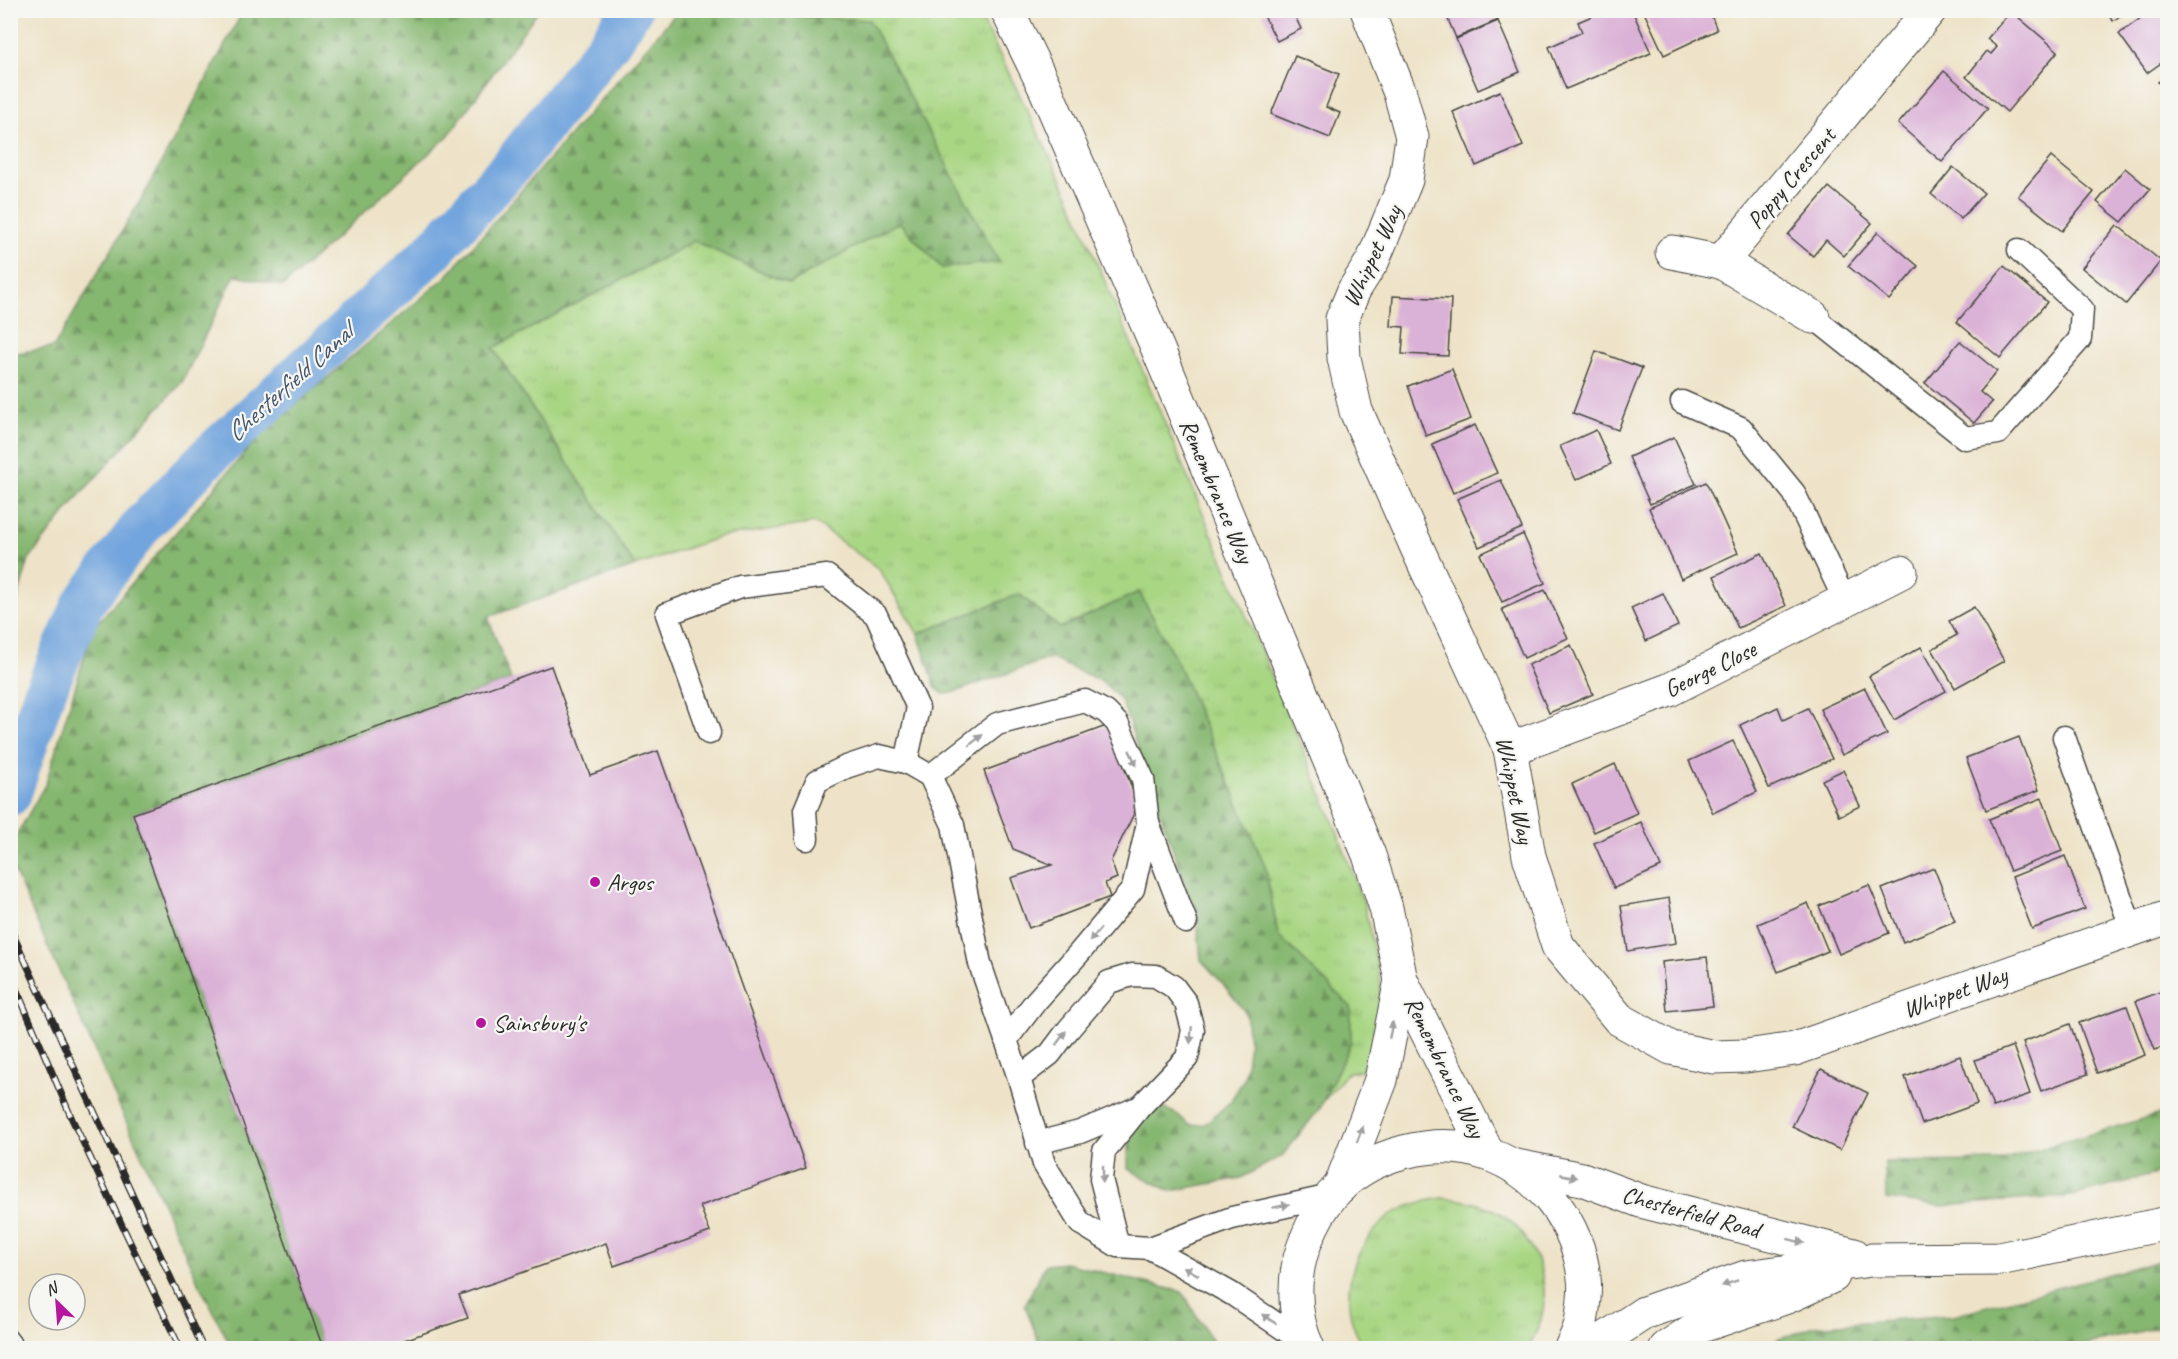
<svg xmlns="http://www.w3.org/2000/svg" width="2178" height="1359" font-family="Caveat,sans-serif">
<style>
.grass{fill:url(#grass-tufts);stroke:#6a8057;stroke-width:1.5}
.forest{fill:url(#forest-firs);stroke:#58714e;stroke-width:1.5}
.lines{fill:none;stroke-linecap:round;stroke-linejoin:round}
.canal{stroke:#72a4dd;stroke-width:42}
.building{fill:#dbb2d7}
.lane-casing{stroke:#484743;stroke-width:25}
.street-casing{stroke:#484743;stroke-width:35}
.highway-casing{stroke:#484743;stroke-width:35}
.lane{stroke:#fff;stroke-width:22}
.street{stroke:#fff;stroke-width:33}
.highway{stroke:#fff;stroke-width:33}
.rail-casing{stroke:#2b2b2b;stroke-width:7}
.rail{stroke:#f6f6f2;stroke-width:4.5;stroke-dasharray:14;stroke-linecap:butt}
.oneway{fill:#a0a0a0}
.poi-dot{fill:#b5179e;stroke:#f6f6f2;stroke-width:2}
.labels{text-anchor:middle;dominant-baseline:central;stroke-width:4.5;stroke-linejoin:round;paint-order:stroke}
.street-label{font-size:24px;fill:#2b2b2b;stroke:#f6f6f2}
.poi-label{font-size:24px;fill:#2b2b2b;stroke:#f6f6f2;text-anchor:start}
.water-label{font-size:26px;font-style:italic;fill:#445569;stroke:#f6f6f2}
</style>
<defs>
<pattern id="grass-tufts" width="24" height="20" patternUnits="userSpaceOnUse" patternTransform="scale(1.5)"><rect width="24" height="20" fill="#a8d683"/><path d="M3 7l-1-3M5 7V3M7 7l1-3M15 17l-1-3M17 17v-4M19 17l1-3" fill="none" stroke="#91b871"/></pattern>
<pattern id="forest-firs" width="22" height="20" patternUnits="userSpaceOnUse" patternTransform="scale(1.5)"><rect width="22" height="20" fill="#86b771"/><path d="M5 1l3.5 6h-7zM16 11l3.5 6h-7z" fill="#6e955d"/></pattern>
</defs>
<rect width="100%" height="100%" fill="#f6f6f2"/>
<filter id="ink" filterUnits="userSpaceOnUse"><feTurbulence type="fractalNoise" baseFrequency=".0167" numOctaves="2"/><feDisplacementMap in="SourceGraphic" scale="12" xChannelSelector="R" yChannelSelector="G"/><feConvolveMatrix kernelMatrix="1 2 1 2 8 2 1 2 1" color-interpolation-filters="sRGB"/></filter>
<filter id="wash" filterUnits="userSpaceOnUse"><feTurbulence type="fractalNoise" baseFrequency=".008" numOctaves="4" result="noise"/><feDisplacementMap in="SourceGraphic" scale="24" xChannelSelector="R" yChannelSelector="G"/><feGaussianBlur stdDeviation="1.35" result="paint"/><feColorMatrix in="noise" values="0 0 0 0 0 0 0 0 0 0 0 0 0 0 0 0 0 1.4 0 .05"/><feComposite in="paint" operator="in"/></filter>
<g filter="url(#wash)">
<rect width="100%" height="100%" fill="#eee3c8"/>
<!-- grass -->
<g class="grass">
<path d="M782,11H978L1065,187L1333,821L1364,904L1381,985L1375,1033L1363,1071L1348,1072L1322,1103L1351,1042L1308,965L1278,935L1265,866L1176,660L1139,592L1060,628L1019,594L918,634L879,569L815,523L720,537L635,566L492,348L694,241L789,284L899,222L942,268L869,20L789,16Z"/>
<path d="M1442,1198C1458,1199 1472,1201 1487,1207C1525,1222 1550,1270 1543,1310C1541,1324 1535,1336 1528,1348H1365C1333,1304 1351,1243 1393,1214C1408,1204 1425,1201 1442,1198Z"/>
</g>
<!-- forest -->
<g class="forest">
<path d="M782,10L790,16L869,20L999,262L942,268L899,222L789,284L694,241L493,348L635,566L488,617L511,680L133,814L323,1348H232L199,1284L11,864L10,847L46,783L93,628L262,433L446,277L678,11Z"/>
<path d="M243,11H538L448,136L283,286L235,275L182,382L77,498L29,559L11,621V354L54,347L149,186Z"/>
<path d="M1139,592L1176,660L1265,866L1278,935L1351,1007V1042L1320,1108L1282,1156L1241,1178L1170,1191L1128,1169L1129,1141L1144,1115L1162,1108L1177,1114L1189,1125L1205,1124L1230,1102L1244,1079L1249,1043L1246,1013L1223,984L1201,960L1197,919L1121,700L1103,682L1050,658L952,693L944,694L936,688L918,634L1019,594L1060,628Z"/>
<path d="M2167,1112V1171L2072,1196L1942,1206L1886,1199L1885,1162L1998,1161Z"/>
<path d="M2167,1259V1325L2072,1348H1755L1814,1326L1954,1315Z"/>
<path d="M1065,1263L1182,1292L1217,1348H1041L1025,1305L1045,1265Z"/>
</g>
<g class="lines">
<!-- canal -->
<path class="canal" d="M10,795L44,694L83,604L143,524L209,456L431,253L514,163L609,43L631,10"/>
</g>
<g id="blocks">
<!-- building -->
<g class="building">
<path d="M1271,10H1292L1301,29L1277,41L1263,14Z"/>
<path d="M1444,10H1493L1498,20L1456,38Z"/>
<path d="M1606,10H1632L1651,53L1566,89L1549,47L1582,32L1578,22Z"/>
<path d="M1643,10H1709L1717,30L1664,55Z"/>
<path d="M2106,10H2128L2113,21Z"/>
<path d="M2152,10H2168V58L2147,73L2119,34Z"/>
<path d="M2011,11L2058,51L2007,112L1966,77L1987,51L1991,54L1997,47L1987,39Z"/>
<path d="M1498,21L1520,72L1478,90L1456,39Z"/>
<path d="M1295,56L1339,74L1326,107L1340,113L1330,138L1271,114Z"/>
<path d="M1944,71L1988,108L1942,162L1898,124Z"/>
<path d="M2168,76V95L2158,82Z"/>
<path d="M1500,91L1523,146L1476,166L1453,112Z"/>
<path d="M2051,157L2094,192L2062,231L2018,196Z"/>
<path d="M1953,167L1984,193L1961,219L1931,194Z"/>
<path d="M2125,168L2150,189L2122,222L2097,202Z"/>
<path d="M1829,187L1872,223L1844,256L1826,240L1813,256L1788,235Z"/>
<path d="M2117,225L2161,261L2126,304L2082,268Z"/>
<path d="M1878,232L1918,266L1889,300L1848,266Z"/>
<path d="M2004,266L2047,302L2000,358L1957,322Z"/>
<path d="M1393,296L1451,299L1448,356L1402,354L1404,327L1391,326Z"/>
<path d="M1960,341L1997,371L1980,392L1992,402L1974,423L1925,383Z"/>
<path d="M1596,351L1642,368L1618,430L1573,413Z"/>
<path d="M1452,369L1471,419L1426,436L1408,386Z"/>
<path d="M1475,425L1497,473L1453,493L1432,444Z"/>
<path d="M1596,430L1611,464L1576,480L1560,446Z"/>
<path d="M1674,437L1696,484L1650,504L1629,457Z"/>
<path d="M1501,480L1522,528L1479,547L1457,499Z"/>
<path d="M1706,482L1738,553L1681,579L1649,508Z"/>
<path d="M1523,534L1545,583L1502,602L1480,554Z"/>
<path d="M1762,553L1786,606L1738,628L1714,576Z"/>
<path d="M1545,590L1568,638L1524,658L1502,609Z"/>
<path d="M1663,593L1678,626L1646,641L1631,608Z"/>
<path d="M1974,607L2004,661L1955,688L1932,649L1957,635L1949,621Z"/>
<path d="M1571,645L1593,694L1549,713L1528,665Z"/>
<path d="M1921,647L1946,691L1894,720L1869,676Z"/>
<path d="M551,666L590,775L658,751L806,1168L700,1206L710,1232L614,1266L606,1243L459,1295L468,1318L381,1348H323L133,814Z"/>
<path d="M1865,688L1887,734L1842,755L1820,709Z"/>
<path d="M1778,707L1783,720L1808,708L1832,759L1769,788L1740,725Z"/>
<path d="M1109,725L1138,805L1111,861L1117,878L1105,883L1110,897L1029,928L1011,878L1052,865L1013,849L984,771Z"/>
<path d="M2019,737L2039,790L1986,810L1966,758Z"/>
<path d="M1733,741L1757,792L1713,813L1689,761Z"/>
<path d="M1615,764L1637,813L1594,832L1572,784Z"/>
<path d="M1843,770L1860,806L1839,816L1822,780Z"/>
<path d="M2042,798L2062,851L2010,871L1989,819Z"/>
<path d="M1641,822L1661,867L1614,888L1594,843Z"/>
<path d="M2065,856L2085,909L2032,929L2012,877Z"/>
<path d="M1934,868L1955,921L1903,942L1882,889Z"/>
<path d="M1869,885L1889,933L1839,954L1819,906Z"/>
<path d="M1669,898L1676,943L1628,951L1621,906Z"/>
<path d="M1808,903L1828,951L1778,972L1758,924Z"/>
<path d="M1707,957L1713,1006L1667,1011L1662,962Z"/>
<path d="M2168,989V1045L2155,1050L2136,1001Z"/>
<path d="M2127,1006L2145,1055L2097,1073L2079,1023Z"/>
<path d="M2070,1024L2088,1074L2041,1091L2023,1042Z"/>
<path d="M2013,1046L2030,1094L1993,1107L1975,1060Z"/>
<path d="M1960,1056L1977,1104L1922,1124L1905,1077Z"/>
<path d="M1821,1069L1868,1093L1840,1150L1792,1127Z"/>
</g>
</g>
</g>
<g filter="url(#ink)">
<use href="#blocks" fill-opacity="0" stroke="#484743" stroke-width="1.5"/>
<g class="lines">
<defs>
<g id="lane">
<path d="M1813,317L1965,438L1998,433L2080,339L2082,309L2019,250"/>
<path d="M1682,402L1741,428L1794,493L1845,601"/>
<path d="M709,733L667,614L740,587L827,576L876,615L918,708L906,762"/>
<path d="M2064,737L2132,930"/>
<path d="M930,776L997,724L1085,701L1106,712L1117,723L1143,779L1148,823L1133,889L1080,952L1036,1001L1006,1040"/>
<path d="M1148,823L1186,922"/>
<path d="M807,839L805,810L817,781L846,767L879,756L906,762L930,776L953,825L980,964L1019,1078L1044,1164L1080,1223L1118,1246L1150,1248L1232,1218L1331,1196"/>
<path d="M1019,1078L1050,1054L1068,1030L1109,982L1132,975L1156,976L1174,987L1186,1003L1193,1030L1187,1058L1139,1108L1104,1151L1101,1179L1118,1246"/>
<path d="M1037,1143L1080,1132L1135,1109"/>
<path d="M1150,1248L1232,1294L1306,1344"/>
</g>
<g id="street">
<path d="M1007,10L1045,88L1157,347L1369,855L1386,908L1401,980L1488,1154"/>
<path d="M1367,10L1400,93L1412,137L1406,180L1373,260L1354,290L1342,319L1344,358L1356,411L1418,550L1510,749L1529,856L1558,946L1619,1019L1671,1048L1714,1057L1746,1056L1795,1049L2168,917"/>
<path d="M1672,252L1721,262"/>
<path d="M1813,317L1721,262L1930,10"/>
<path d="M1510,749L1669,690L1901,572"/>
<path d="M1340,1187L1381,1080L1401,980"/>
</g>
<g id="highway">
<path d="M1516,1166L1582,1179L1641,1201L1854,1255"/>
<path d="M1308,1348C1292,1315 1292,1272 1307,1238C1313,1223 1321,1208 1332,1195C1368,1153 1437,1135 1490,1155C1541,1174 1578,1224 1584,1278C1586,1291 1583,1310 1581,1323C1579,1332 1574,1341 1571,1348"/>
<path d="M1591,1348L1644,1313L1746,1277L1871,1260L1999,1259L2168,1223"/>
<path d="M1666,1348L1696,1328L1787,1297L1833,1276"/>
</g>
</defs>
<!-- lane casing -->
<use href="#lane" class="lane-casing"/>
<!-- street casing -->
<use href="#street" class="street-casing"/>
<!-- highway casing -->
<use href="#highway" class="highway-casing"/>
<!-- lane -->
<use href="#lane" class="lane"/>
<!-- street -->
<use href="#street" class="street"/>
<!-- highway -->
<use href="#highway" class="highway"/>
<defs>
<g id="rail">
<path d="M10,928L203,1348"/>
<path d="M10,974L72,1119L180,1348"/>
<path d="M10,1330L24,1348"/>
</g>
</defs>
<!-- rail casing -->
<use href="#rail" class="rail-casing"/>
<!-- rail -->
<use href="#rail" class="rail"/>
</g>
<!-- one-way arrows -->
<defs><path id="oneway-solid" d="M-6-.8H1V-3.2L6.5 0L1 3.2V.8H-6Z" transform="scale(1.5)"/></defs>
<g class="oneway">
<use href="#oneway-solid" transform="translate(976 740) rotate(-38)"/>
<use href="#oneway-solid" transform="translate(1133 758) rotate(65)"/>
<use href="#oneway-solid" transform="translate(1095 935) rotate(130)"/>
<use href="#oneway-solid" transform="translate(1391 1030) rotate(-78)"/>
<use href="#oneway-solid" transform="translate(1191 1035) rotate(95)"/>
<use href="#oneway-solid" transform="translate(1061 1038) rotate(-54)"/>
<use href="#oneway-solid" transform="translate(1360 1134) rotate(-69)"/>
<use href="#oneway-solid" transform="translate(1103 1174) rotate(90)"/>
<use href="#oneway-solid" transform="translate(1569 1176) rotate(11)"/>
<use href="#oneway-solid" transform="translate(1281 1206) rotate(-12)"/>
<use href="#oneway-solid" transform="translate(1796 1241) rotate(14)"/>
<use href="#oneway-solid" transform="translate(1191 1271) rotate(-151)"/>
<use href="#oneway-solid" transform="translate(1730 1283) rotate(161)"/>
<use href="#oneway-solid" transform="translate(1269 1319) rotate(-146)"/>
</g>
</g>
<!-- markers -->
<g class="poi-dot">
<circle cx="595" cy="882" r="6"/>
<circle cx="481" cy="1023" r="6"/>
</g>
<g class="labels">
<!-- street labels -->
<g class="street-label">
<text transform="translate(1791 178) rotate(-50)">Poppy Crescent</text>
<text transform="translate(1372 256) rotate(-65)">Whippet Way</text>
<text transform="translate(1217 491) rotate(67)">Remembrance Way</text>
<text transform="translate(1710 669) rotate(-26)">George Close</text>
<text transform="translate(1515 790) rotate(78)">Whippet Way</text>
<text transform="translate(1955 992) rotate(-20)">Whippet Way</text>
<text transform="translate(1445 1067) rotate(64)">Remembrance Way</text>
<text transform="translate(1691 1212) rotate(15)">Chesterfield Road</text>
</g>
<!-- poi labels -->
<g class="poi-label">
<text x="607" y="882">Argos</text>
<text x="493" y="1023">Sainsbury's</text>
</g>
<!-- water labels -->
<g class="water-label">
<text transform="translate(289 383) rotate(-42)">Chesterfield Canal</text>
</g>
</g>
<!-- margin -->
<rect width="2178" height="1359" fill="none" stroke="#f6f6f2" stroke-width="36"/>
<!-- north arrow -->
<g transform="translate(57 1302) rotate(335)"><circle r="28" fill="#f6f6f2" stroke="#a5a5a2" stroke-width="1.5"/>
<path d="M0-4.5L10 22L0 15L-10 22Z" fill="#b5179e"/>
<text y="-9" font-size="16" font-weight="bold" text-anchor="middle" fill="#2b2b2b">N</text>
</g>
</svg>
